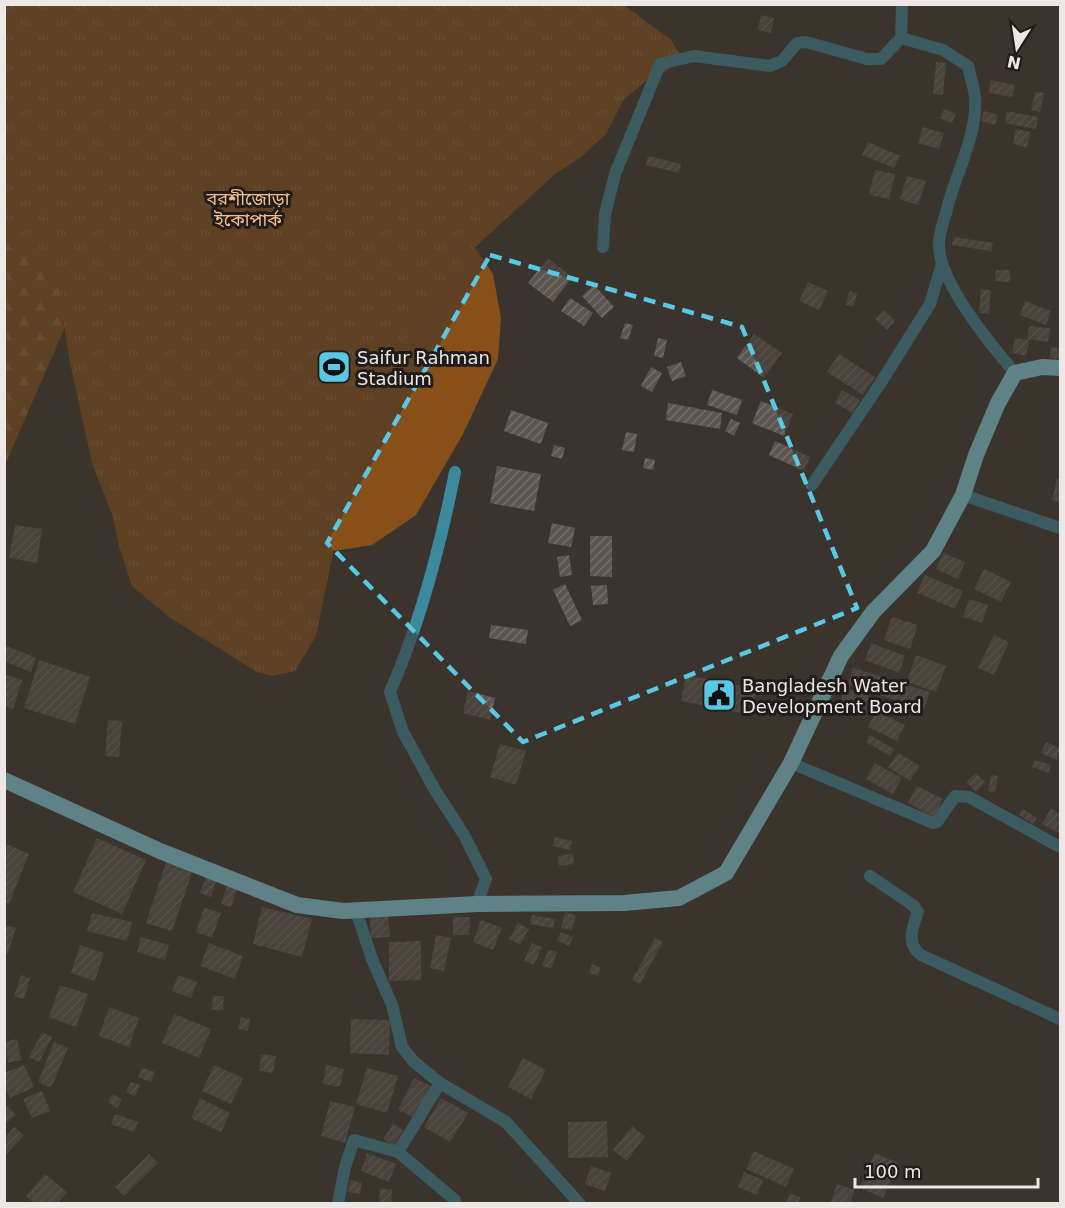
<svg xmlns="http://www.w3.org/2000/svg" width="1065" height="1208" font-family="'DejaVu Sans','Noto Sans Bengali',sans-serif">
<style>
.grass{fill:#894f18}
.forest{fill:url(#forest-firs)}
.park{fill:url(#park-tufts)}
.building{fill:url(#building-hatch)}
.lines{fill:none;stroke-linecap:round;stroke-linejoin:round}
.minor{stroke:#3c899d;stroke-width:12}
.trunk{stroke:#8ddff4;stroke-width:16}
.marked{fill:none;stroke:#59c8e5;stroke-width:4.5;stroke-dasharray:12 8;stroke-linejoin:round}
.labels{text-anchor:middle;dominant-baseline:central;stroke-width:6;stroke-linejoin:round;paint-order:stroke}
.park-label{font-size:18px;fill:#f7bc8f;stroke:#201c1a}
.poi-label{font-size:18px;fill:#ede8e5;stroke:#201c1a;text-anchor:start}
</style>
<defs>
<pattern id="forest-firs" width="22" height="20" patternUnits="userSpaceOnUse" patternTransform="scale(1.5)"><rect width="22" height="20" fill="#894f18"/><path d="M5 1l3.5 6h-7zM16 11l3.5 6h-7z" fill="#9a6839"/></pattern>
<pattern id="park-tufts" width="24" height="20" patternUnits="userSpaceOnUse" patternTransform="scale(1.5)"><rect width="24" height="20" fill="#894f18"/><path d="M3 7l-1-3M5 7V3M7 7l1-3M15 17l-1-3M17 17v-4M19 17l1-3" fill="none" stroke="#9a6839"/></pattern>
<pattern id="building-hatch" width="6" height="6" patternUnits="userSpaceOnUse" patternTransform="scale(1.5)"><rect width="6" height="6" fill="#5d554f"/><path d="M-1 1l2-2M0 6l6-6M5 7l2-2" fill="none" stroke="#756d68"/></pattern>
</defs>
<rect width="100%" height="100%" fill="#3b342e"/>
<!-- grass -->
<path class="grass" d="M469,239L493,274L501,318L498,359L463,434L416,515L372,545L314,554L234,244Z"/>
<!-- forest -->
<path class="forest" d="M5,5H205L5,465Z"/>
<!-- park -->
<path class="park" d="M4,5H624L671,40L681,56L668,70L645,82L624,99L606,134L581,157L554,175L471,251L423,312L372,397L354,456L336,499L335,543L316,636L295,671L272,676L257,672L169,617L132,586L119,546L113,517L92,463L69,358L58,280L49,260L25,241L5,245Z"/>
<!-- building -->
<g class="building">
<path d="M761,15L774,18L771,33L758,30Z"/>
<path d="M936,62L946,63L943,95L933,94Z"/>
<path d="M991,80L1015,85L1012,97L989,93Z"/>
<path d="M1035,92L1044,93L1040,112L1031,110Z"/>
<path d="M944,109L956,114L952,123L940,118Z"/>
<path d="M984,111L998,115L995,125L981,121Z"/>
<path d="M1007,111L1038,117L1036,129L1005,123Z"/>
<path d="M923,127L944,133L939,149L918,143Z"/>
<path d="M1016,129L1031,132L1027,147L1013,144Z"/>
<path d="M868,142L900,156L894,168L862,155Z"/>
<path d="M648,156L681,164L679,173L646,165Z"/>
<path d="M875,170L895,174L889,199L869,195Z"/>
<path d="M907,176L926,181L918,205L900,199Z"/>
<path d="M954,237L993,243L991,251L952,245Z"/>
<path d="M548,258L572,277L553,302L528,283Z"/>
<path d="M996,270H1010V282L995,281Z"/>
<path d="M808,282L828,291L819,310L799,301Z"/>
<path d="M594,285L614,307L602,318L582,296Z"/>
<path d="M981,289L991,290L989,314L979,313Z"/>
<path d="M849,291L857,293L854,306L846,305Z"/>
<path d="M570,298L593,313L584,326L561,311Z"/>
<path d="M1025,301L1051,311L1046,325L1020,315Z"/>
<path d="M884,310L895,321L887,330L875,319Z"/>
<path d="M625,323L633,325L628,340L620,338Z"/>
<path d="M1029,326L1050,328L1048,342L1027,339Z"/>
<path d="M754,334L782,353L764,378L737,358Z"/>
<path d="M658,338L667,340L663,358L654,356Z"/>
<path d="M1015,338L1029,340L1026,356L1012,353Z"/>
<path d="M1051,347L1060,348V359L1050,358Z"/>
<path d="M839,354L875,377L863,395L827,372Z"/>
<path d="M681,362L686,376L672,381L667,367Z"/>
<path d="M651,367L662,373L652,392L641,386Z"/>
<path d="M712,390L742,400L737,415L707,405Z"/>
<path d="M842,390L860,400L853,413L835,403Z"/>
<path d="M761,401L793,414L784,436L752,423Z"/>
<path d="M668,403L722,413L720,429L666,420Z"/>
<path d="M511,410L548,423L541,444L504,431Z"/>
<path d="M731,419L740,423L734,436L725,431Z"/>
<path d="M626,432L637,434L634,452L622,450Z"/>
<path d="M775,441L810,457L804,471L769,455Z"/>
<path d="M554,445L565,448L562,459L551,456Z"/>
<path d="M645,458L655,460L653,470L643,468Z"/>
<path d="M497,466L541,474L534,511L490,503Z"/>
<path d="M1057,479H1060V502L1052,500Z"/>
<path d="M552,523L575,528L571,547L548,543Z"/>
<path d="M15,525L42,529L37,563L9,558Z"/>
<path d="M590,536H612V577L590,576Z"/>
<path d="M943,553L965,562L958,579L936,569Z"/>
<path d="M569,555L572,575L560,577L557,557Z"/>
<path d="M984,569L1011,582L1001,602L974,589Z"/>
<path d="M925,575L963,591L955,609L917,593Z"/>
<path d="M565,584L582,620L570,626L553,590Z"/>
<path d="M607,585L608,604L593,605L591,586Z"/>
<path d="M969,599L988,605L982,623L963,617Z"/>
<path d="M892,617L918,625L910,649L884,640Z"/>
<path d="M491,625L528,630L526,644L489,638Z"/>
<path d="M994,635L1009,642L994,675L978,668Z"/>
<path d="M871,643L905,656L899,673L865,660Z"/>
<path d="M4,645L36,658L31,672L4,661Z"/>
<path d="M916,655L946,666L936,692L907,682Z"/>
<path d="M39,660L90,677L75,724L24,708Z"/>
<path d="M853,668L930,692L924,709L848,685Z"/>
<path d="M4,674L22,680L13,709L4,706Z"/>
<path d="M686,675L757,689L754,704L743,702L741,713L681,701Z"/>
<path d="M844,689L869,694L864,717L839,711Z"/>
<path d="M468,691L495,698L490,720L463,713Z"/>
<path d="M876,711L905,725L897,741L868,727Z"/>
<path d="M108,720L122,721L119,757L105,756Z"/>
<path d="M870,735L894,749L890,756L866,742Z"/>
<path d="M1046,742L1060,748L1057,760L1041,753Z"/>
<path d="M500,744L526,751L516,785L490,777Z"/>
<path d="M898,753L920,766L910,781L888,767Z"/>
<path d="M1035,760L1051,765L1049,773L1032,767Z"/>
<path d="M875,763L902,778L893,794L866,779Z"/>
<path d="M976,773L985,782L976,792L966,782Z"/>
<path d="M991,775L998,776L995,792L988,791Z"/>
<path d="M917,786L943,799L934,817L908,803Z"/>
<path d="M1051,808L1060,814L1059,833L1042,824Z"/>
<path d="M1023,809L1037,818L1033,824L1019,815Z"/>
<path d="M555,837L572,841L570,850L553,846Z"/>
<path d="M97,838L146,860L122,914L73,892Z"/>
<path d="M4,843L29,854L9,904L4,902Z"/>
<path d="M573,854L574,864L559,866L558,856Z"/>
<path d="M166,862L193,870L172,931L146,923Z"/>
<path d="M206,877L216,881L211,897L200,893Z"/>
<path d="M227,886L237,889L231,907L221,904Z"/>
<path d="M262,907L312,919L302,957L253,944Z"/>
<path d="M204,908L221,913L212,938L196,932Z"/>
<path d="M565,912L576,915L572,930L561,928Z"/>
<path d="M92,913L132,922L127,941L87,931Z"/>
<path d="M532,915L555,919L553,928L530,924Z"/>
<path d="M388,916L390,937L371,938L370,917Z"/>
<path d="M453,917H470L469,935H453Z"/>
<path d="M481,920L502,928L493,950L473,942Z"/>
<path d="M518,923L529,929L520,945L509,939Z"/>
<path d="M4,925L16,928L8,954L4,953Z"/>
<path d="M561,932L573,937L569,946L557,940Z"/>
<path d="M436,935L451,938L444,971L430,968Z"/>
<path d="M141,937L169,945L165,960L137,952Z"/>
<path d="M655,938L663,942L640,984L632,980Z"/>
<path d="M421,941V980L389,981V942Z"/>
<path d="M209,943L243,956L235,979L200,966Z"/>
<path d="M532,943L542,947L534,965L524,961Z"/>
<path d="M80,945L104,953L95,981L71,973Z"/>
<path d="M548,950L557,952L551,969L542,966Z"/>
<path d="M592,964L601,968L598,976L589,973Z"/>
<path d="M21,975L30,978L24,999L14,996Z"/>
<path d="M178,975L197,982L191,998L172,991Z"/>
<path d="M60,985L88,994L76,1027L49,1017Z"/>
<path d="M213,996H224L223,1010H212Z"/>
<path d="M109,1007L139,1018L129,1047L99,1036Z"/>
<path d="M174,1014L211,1029L199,1058L162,1043Z"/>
<path d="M241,1017L250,1019L248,1031L238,1029Z"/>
<path d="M351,1019L390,1020L389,1055L350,1053Z"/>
<path d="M42,1032L52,1037L39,1062L29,1057Z"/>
<path d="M17,1039L21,1060L8,1063L4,1042Z"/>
<path d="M54,1042L68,1048L51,1088L38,1082Z"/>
<path d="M261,1054L276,1056L273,1073L259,1071Z"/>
<path d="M523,1058L546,1070L531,1099L508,1087Z"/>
<path d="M24,1065L34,1087L10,1098L4,1086V1073Z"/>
<path d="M214,1065L243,1078L231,1104L202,1091Z"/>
<path d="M326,1065L344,1069L340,1087L323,1084Z"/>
<path d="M142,1068L155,1072L151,1082L138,1077Z"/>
<path d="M367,1068L398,1076L387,1113L356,1104Z"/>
<path d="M414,1078L431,1086L415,1118L398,1110Z"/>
<path d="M131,1082L140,1085L135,1096L126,1092Z"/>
<path d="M42,1091L50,1111L32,1118L23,1099Z"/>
<path d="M113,1094L122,1100L117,1108L108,1102Z"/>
<path d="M200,1098L230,1113L221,1132L191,1118Z"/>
<path d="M441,1098L468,1113L450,1142L424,1127Z"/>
<path d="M330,1101L355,1107L345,1143L321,1136Z"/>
<path d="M4,1103L16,1115L4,1125Z"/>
<path d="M115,1114L138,1122L134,1132L111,1124Z"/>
<path d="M607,1121L608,1157L568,1158V1122Z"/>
<path d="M393,1124L403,1130L394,1146L383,1139Z"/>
<path d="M632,1126L645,1136L627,1161L613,1150Z"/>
<path d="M14,1127L24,1135L4,1157V1139Z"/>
<path d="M754,1151L794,1169L786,1187L746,1169Z"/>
<path d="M367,1153L396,1164L389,1182L361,1171Z"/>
<path d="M875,1153L898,1163L883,1198L860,1188Z"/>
<path d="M149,1154L158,1163L124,1196L115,1187Z"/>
<path d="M591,1166L611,1173L605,1191L585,1184Z"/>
<path d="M744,1172L763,1180L757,1195L738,1187Z"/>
<path d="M45,1174L67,1192L57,1204H35L26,1196Z"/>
<path d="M350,1180L362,1183L360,1194L348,1192Z"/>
<path d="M837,1184L855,1190L850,1204H830Z"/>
<path d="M380,1189L392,1190L391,1204L379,1203Z"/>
<path d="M790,1193L800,1197L798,1204H786Z"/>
</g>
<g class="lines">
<!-- minor -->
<g class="minor">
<path d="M902,4L901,38L943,50L968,66C970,76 974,87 975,97C978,136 954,176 946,213C943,223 939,234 939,244C938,281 991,345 1015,373"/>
<path d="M603,247L605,214L615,174L660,64L694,56L770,66L782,61L797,43L806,42L867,59H881L901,38"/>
<path d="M455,472C440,548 421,621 390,692L403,732L435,790L464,835L486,879L477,904"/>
<path d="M812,485L880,384L930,304L942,264"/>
<path d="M963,495L1060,528"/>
<path d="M791,763L933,823L937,822L955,796L969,797L1060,847"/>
<path d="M870,876L914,906L918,912C912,928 906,944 921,955L1060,1019"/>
<path d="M356,911L372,959L392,1005L402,1047L414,1062L440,1083L506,1122L580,1204"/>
<path d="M398,1152L440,1083"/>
<path d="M338,1204L345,1167L354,1140L398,1152L455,1200"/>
</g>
<!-- trunk -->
<path class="trunk" d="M4,780L160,851L297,905L343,911L477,904L624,903L679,898L726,873L791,763L841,656L873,612L933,551L963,495L976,455L998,403L1015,373L1042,367L1060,368"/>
</g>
<!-- marked area -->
<path d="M0 0H1065V1208H0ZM490,255L742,327L857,608L523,742L327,543Z" fill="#3b342e" fill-opacity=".55" fill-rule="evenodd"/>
<path class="marked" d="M490,255L742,327L857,608L523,742L327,543Z"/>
<!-- icons -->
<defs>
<symbol id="stadium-square" viewBox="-11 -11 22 22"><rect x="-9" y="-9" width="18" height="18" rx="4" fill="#59c8e5" stroke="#201c1a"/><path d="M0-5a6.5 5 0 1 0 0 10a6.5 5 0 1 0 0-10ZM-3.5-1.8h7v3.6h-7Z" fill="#111"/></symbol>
<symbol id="civic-square" viewBox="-11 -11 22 22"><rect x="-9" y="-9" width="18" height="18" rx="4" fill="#59c8e5" stroke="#201c1a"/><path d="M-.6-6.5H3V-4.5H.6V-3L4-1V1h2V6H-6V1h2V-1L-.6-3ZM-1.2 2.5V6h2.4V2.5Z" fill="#111"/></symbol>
</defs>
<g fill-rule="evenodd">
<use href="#stadium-square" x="315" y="348" width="38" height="38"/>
<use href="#civic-square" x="700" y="676" width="38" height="38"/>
</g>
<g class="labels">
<!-- park labels -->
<g class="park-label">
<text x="248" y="198">বরশীজোড়া<tspan x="248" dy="21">ইকোপার্ক</tspan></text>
</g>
<!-- poi labels -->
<g class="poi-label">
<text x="357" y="357">Saifur Rahman<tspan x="357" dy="21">Stadium</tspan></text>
<text x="742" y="685">Bangladesh Water<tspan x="742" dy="21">Development Board</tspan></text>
</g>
</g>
<!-- border -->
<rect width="1065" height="1208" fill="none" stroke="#ede8e5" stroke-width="12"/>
<!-- north arrow -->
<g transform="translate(1017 48) rotate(192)" stroke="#201c1a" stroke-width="4.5" paint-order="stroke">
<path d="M0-4.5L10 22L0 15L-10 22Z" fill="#ede8e5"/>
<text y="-9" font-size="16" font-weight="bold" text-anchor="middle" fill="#ede8e5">N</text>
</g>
<!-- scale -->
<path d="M855 1178v9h183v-9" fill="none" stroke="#ede8e5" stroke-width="3"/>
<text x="864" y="1178" font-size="18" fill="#ede8e5" stroke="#201c1a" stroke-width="4.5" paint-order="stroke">100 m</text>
</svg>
